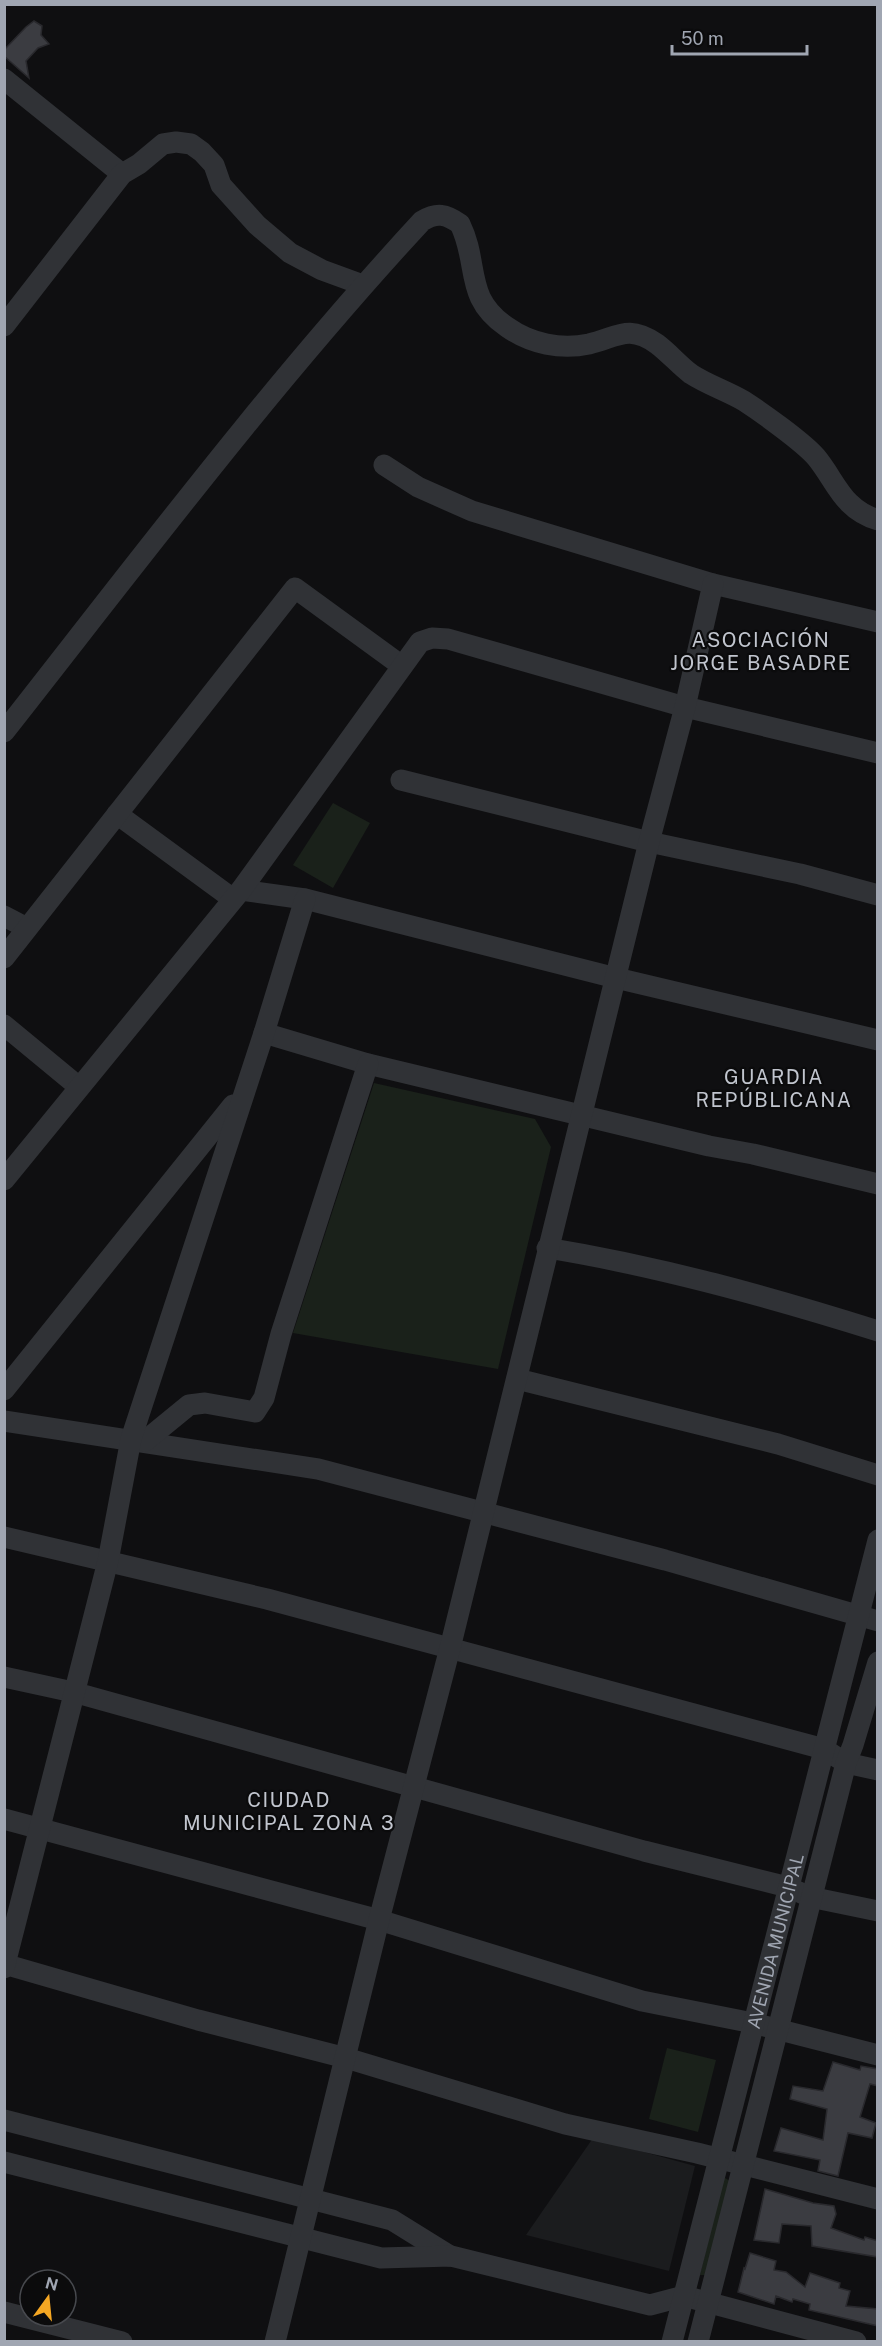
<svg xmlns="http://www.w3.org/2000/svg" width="882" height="2346" font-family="'Public Sans',sans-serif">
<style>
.built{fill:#1b1c1e}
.green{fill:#1a211a}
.building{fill:#3b3c41;stroke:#29292d;stroke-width:1.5}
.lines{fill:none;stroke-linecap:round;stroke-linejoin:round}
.minor{stroke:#303236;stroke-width:21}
.labels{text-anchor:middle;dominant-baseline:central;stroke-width:4.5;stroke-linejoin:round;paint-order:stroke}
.street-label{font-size:18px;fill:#a0a6b2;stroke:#0b0b0c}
.neighbourhood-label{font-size:20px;letter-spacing:1.5px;fill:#c1c5ce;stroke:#0b0b0c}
</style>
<rect width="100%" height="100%" fill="#0f0f11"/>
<!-- built -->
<path class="built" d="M593,2138L695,2166L669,2271L526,2235Z"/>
<!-- green -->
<g class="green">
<path d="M333,803L370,823L333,888L293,865Z"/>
<path d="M374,1083L535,1119L551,1147L498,1369L293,1333Z"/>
<path d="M667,2048L716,2060L698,2132L649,2119Z"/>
<path d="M725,2178L730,2181L705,2275H700L723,2179Z"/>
</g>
<!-- building -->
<g class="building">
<path d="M34,21L42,26L41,35L49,44L38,48L26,61L29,78L4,56V50L26,27Z"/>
<path d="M833,2062L860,2070L861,2066L878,2069V2086L870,2084L860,2117L876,2123L872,2138L848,2133L838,2176L818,2171L820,2160L774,2151L781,2128L823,2140L827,2109L790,2099L793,2086L823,2091Z"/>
<path d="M765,2189L813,2203L834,2206L836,2214L831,2228L864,2240L865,2237L878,2241V2257L812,2246L811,2226L782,2224L779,2243L754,2240Z"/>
<path d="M750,2253L776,2261L774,2270L786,2272L805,2287L810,2273L840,2283L839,2288L850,2291L846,2306L878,2309V2326L809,2310L810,2304L793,2299L792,2302L776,2296L774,2304L738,2292L744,2268L745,2269Z"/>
</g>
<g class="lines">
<!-- minor -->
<g class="minor">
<path d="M4,79L122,174"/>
<path d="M4,326L122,174L139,164L163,144L176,142L191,144L202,152L214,165L221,185L257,225L290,253L322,270L363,285"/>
<path d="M384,465L418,487L472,511L713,584L878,622"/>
<path d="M4,732C140,559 273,382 422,221C437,212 446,214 460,224C480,265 463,297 507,327C531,344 561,350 589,344C618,337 628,324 657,344C669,353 679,365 691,374C708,385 727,391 744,401C761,412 803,442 816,457C836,481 842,509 878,520"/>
<path d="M401,780L649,842L800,874L878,895"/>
<path d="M117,814L233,899"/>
<path d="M241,890L305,899L616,978L878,1040"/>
<path d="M4,916L27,928"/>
<path d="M4,958L295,588L402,666"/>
<path d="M4,1025L79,1087"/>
<path d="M264,1033L368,1064L709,1146L753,1154L878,1184"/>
<path d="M4,1180L241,890L420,642L432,638L448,639L685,707L878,753"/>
<path d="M547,1248C659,1266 770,1297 878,1331"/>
<path d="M517,1379L778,1444L878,1475"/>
<path d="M4,1390L233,1105"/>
<path d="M4,1421L318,1469L665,1560L878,1621"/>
<path d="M145,1441L189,1405L205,1403L255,1412L264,1398L281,1334L368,1064"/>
<path d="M4,1537L267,1599L824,1749L846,1763L878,1770"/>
<path d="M4,1677L73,1692L644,1851L788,1887L810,1897L878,1911"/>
<path d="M4,1819L379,1920L642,2001L753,2023L878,2055"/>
<path d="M4,1964L198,2020L346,2058L565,2124L697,2153L878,2199"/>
<path d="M4,1968L108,1561L131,1439L264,1033L305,899"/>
<path d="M4,2120L392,2220L450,2256"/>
<path d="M4,2162L381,2258L451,2256L650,2305L684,2296L856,2342"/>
<path d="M4,2312L122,2342"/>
<path d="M275,2342L379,1920L450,1648L649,842L685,707L713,584"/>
<path id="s1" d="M672,2342L878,1540"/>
<path d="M698,2342L846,1763L853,1745L878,1662"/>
</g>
</g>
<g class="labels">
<!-- street labels -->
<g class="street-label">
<text stroke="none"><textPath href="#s1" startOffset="414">AVENIDA MUNICIPAL</textPath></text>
</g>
<!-- neighbourhood labels -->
<g class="neighbourhood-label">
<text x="761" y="640">ASOCIACIÓN<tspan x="761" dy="23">JORGE BASADRE</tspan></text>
<text x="774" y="1077">GUARDIA<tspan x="774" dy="23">REPÚBLICANA</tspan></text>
<text x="289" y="1800">CIUDAD<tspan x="289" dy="23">MUNICIPAL ZONA 3</tspan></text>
</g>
</g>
<!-- border -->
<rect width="882" height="2346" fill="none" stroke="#a0a6b2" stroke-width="12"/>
<!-- north arrow -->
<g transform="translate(48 2298) rotate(15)"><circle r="28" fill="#0b0b0c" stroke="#47494e" stroke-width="1.5"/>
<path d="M0-4.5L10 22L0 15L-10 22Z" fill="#f5a723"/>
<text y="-9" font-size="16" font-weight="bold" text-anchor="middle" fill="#a0a6b2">N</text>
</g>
<!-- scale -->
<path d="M672 45v9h135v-9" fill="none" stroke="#a0a6b2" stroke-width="3"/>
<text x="681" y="45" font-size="18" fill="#a0a6b2" stroke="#0b0b0c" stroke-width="4.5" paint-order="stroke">50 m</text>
</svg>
